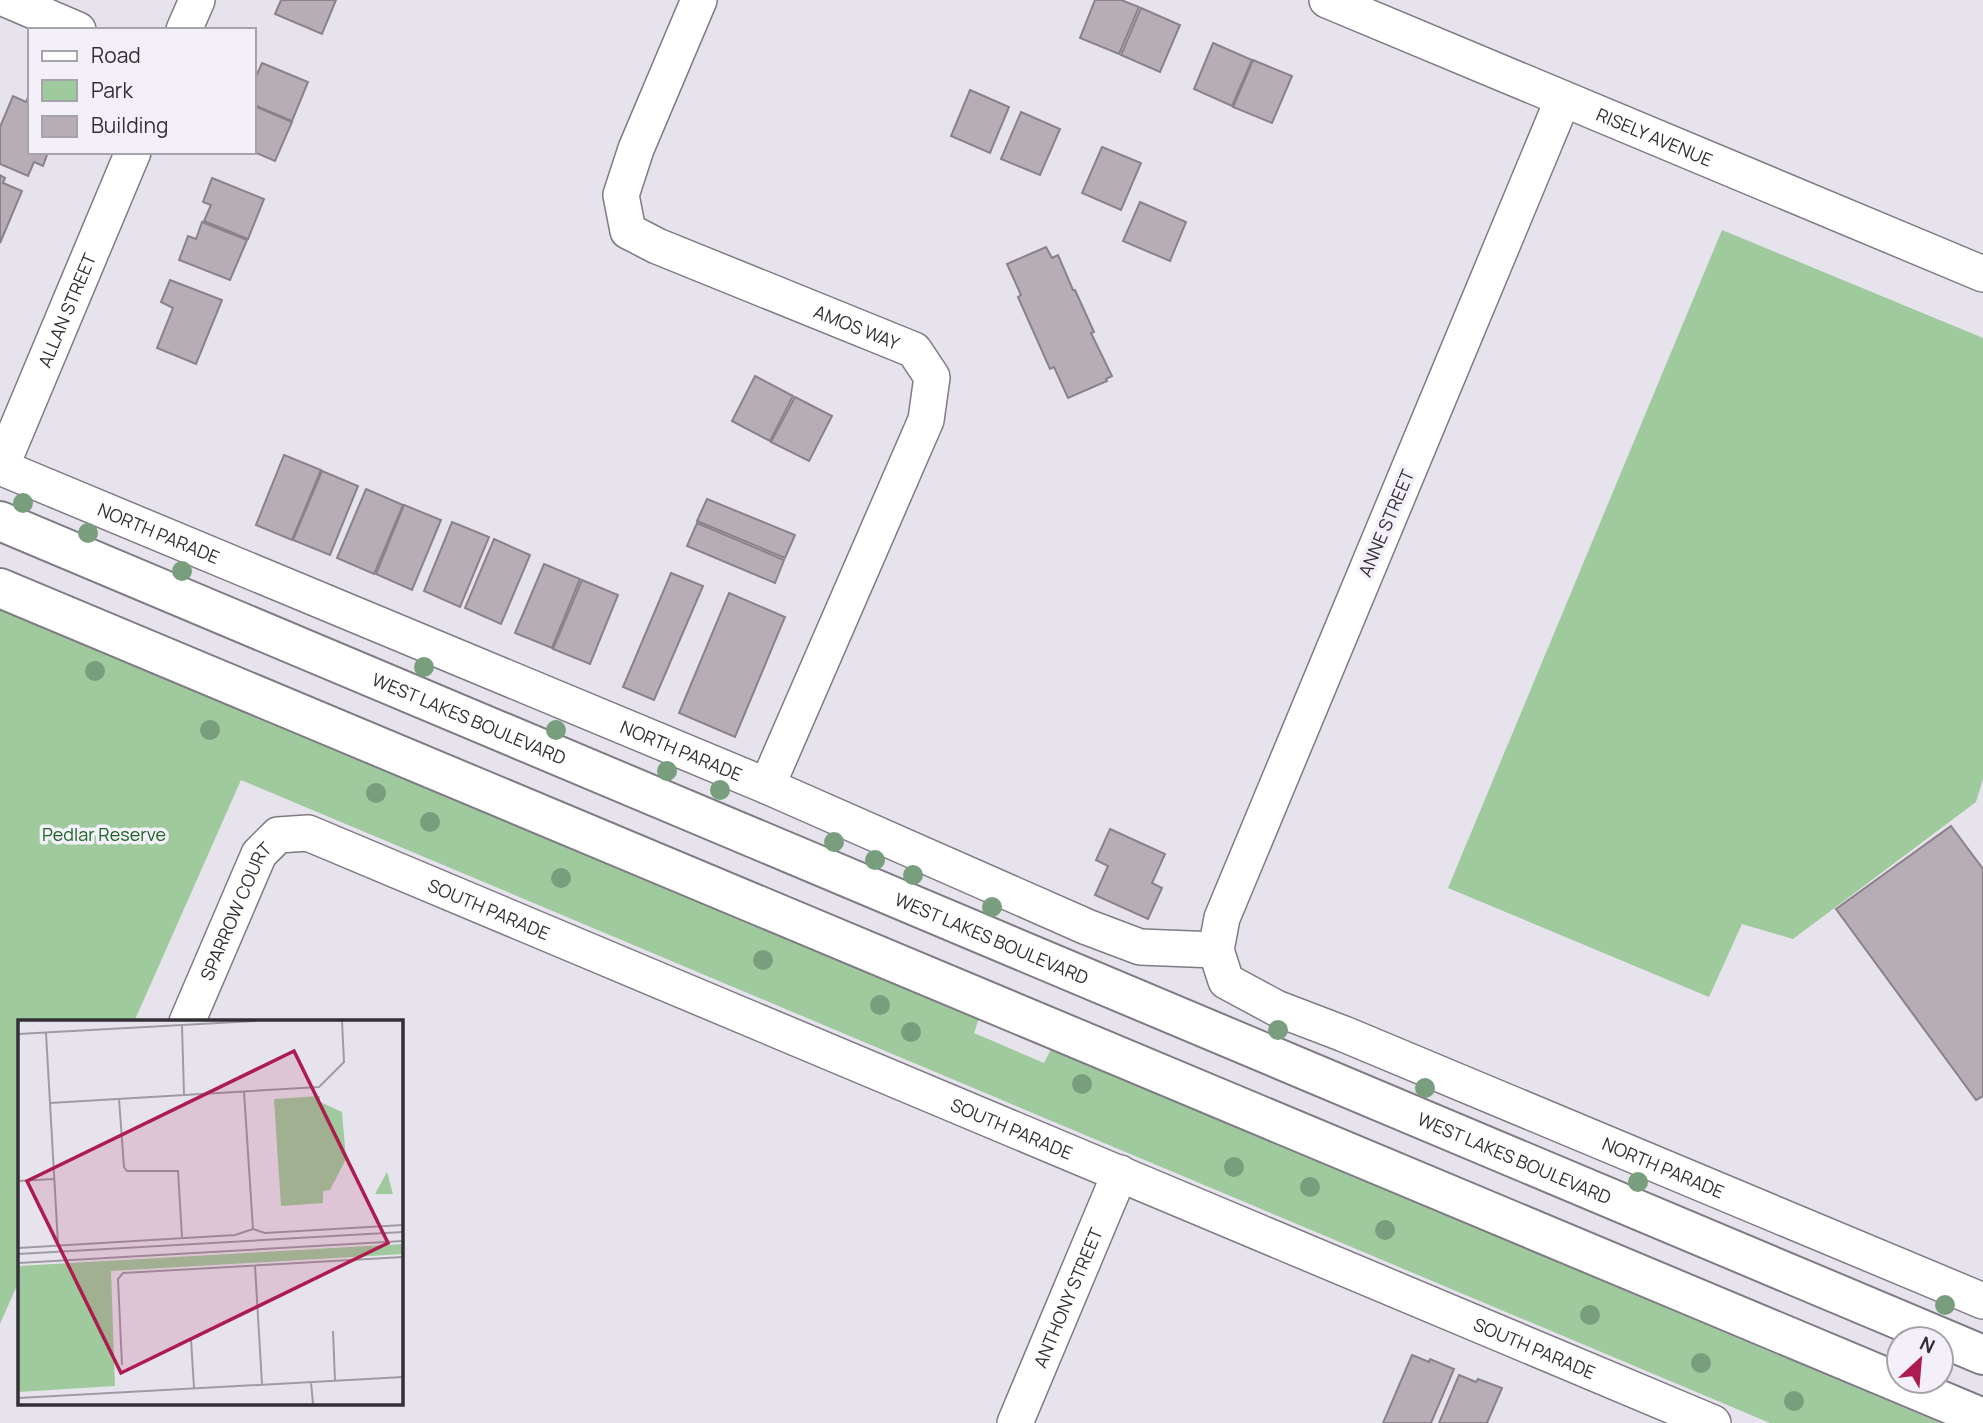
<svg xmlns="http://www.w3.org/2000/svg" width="1983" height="1423" font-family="Manrope,sans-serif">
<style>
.green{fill:#9eca9d}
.building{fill:#b6adb5;stroke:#8a828a;stroke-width:2}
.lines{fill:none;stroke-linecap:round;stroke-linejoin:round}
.minor-casing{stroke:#7f7b84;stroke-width:38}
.secondary-casing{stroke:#7f7b84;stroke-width:42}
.minor{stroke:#fff;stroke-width:35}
.secondary{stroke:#fff;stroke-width:38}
.tree{fill:#789e7d}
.labels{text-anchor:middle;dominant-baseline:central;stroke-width:7;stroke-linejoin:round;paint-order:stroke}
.street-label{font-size:18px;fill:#323034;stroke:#f4f0fa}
.park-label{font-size:18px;fill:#1d6522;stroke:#f4f0fa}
.inset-road{fill:none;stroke:#9f9ba3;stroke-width:2}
.view{fill:#ad1c4e;fill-opacity:0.15;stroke:#ad1c4e;stroke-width:3.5}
.inset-edge{fill:none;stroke:#323034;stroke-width:3.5}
</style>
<rect width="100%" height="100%" fill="#e7e3ed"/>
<!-- green -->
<g class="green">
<path d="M1722,230L1983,338V779L1976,802L1793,939L1742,924L1709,997L1448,888Z"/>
<path d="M0,606L979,1018L974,1033L1044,1063L1051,1049L1940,1423H1770L241,780L134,1022H19V1281L0,1324Z"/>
</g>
<!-- building -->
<g class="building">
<path d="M281,0H336L322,34L275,14Z"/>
<path d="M1095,0H1121L1139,7L1119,54L1080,38Z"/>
<path d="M1141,8L1180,25L1160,72L1121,55Z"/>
<path d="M1213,43L1252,60L1232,106L1194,89Z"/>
<path d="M1253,60L1292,76L1272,123L1233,107Z"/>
<path d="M262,63L308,82L292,121L254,105V81Z"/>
<path d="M970,90L1009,107L990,153L951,136Z"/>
<path d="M30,93V152H48L43,166L34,162L28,176L0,164V127L13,96L26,102Z"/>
<path d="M254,106L292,122L275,161L254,152Z"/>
<path d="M1021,112L1060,129L1040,175L1001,159Z"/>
<path d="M1102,147L1141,163L1121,210L1082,193Z"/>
<path d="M0,175L5,178L3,183L22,191L0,243Z"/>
<path d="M212,178L264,199L248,239L204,221L211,205L203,202Z"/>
<path d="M1140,202L1186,222L1170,261L1123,241Z"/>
<path d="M202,222L247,240L230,280L179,260L188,236L196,239Z"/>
<path d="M1046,247L1052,258L1058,255L1073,290H1075L1094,332L1091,333L1112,376L1106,379L1107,381L1068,398L1054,367L1050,369L1018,297L1021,295L1007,264Z"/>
<path d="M170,280L222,300L196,364L157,348L173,308L161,302Z"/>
<path d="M755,376L793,396L770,441L732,421Z"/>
<path d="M795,397L832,416L809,461L771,442Z"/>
<path d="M284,455L321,470L292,540L256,525Z"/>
<path d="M322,471L358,486L330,555L293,540Z"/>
<path d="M366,489L403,505L374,574L337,558Z"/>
<path d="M707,499L795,535L785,558L697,521Z"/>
<path d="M404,505L441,520L412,590L376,574Z"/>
<path d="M452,522L489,537L460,607L424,591Z"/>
<path d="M697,523L784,560L775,583L687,546Z"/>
<path d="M494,539L530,555L501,624L465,608Z"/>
<path d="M544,564L580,579L552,648L515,633Z"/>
<path d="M671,573L703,586L654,700L623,687Z"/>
<path d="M582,580L618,595L590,664L553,649Z"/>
<path d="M729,593L785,617L735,737L679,713Z"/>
<path d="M1951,826L1983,869V1096L1976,1100L1836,909Z"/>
<path d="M1110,829L1165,854L1152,883L1162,888L1148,919L1095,895L1108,866L1096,860Z"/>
<path d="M1412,1355L1429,1362L1430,1359L1454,1369L1431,1423H1383Z"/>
<path d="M1459,1375L1476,1382L1478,1379L1502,1388L1487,1423H1439Z"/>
</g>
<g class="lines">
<defs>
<g id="minor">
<path d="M8,0L78,30"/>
<path id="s1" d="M699,0L636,149L621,195L628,231L657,246L914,350L932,377L926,420L767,786"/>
<path id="s2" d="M1327,0L1983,274"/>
<path d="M184,30L197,0"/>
<path id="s3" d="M1563,99L1222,918L1216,950L1226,981L1276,1008L1344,1034L1983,1301"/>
<path id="s4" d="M0,467L767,786L1087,927L1140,947L1216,950"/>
<path id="s5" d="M1,467L133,152"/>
<path id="s6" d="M187,1022L259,854L278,835L308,833L1713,1423"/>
<path id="s7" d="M1015,1423L1120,1173"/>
</g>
<g id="secondary">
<path id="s8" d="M0,521L1983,1355"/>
<path d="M0,588L1983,1418"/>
</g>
</defs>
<!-- minor casing -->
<use href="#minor" class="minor-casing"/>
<!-- secondary casing -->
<use href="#secondary" class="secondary-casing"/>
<!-- minor -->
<use href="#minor" class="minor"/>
<!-- secondary -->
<use href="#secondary" class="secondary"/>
</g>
<!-- trees -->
<g class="tree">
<circle cx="23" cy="503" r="10"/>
<circle cx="88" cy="533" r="10"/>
<circle cx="182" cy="571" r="10"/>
<circle cx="424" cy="667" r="10"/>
<circle cx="95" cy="671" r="10"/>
<circle cx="210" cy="730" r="10"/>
<circle cx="556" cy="730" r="10"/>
<circle cx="667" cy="771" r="10"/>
<circle cx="720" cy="790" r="10"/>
<circle cx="376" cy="793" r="10"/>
<circle cx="430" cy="822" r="10"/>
<circle cx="834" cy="842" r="10"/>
<circle cx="875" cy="860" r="10"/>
<circle cx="913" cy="875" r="10"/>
<circle cx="561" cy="878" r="10"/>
<circle cx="992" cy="907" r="10"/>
<circle cx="763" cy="960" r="10"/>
<circle cx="880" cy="1005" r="10"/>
<circle cx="1278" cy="1030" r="10"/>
<circle cx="911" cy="1032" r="10"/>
<circle cx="1082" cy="1084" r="10"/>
<circle cx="1425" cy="1088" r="10"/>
<circle cx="1234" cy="1167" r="10"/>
<circle cx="1638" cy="1182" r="10"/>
<circle cx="1310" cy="1187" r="10"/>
<circle cx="1385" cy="1230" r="10"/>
<circle cx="1945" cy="1305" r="10"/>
<circle cx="1590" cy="1315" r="10"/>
<circle cx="1701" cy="1363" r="10"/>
<circle cx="1794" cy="1401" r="10"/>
</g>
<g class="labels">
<!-- street labels -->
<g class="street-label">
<text stroke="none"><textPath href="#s2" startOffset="355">RISELY AVENUE</textPath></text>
<text stroke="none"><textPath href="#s5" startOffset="170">ALLAN STREET</textPath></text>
<text stroke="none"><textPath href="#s1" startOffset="495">AMOS WAY</textPath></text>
<text transform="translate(1386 523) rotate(-67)">ANNE STREET</text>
<text stroke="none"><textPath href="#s4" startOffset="172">NORTH PARADE</textPath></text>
<text stroke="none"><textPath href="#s8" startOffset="509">WEST LAKES BOULEVARD</textPath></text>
<text stroke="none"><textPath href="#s4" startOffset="738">NORTH PARADE</textPath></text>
<text stroke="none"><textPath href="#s6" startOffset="436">SOUTH PARADE</textPath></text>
<text stroke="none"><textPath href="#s6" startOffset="121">SPARROW COURT</textPath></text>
<text stroke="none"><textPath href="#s8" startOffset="1076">WEST LAKES BOULEVARD</textPath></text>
<text stroke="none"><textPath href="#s6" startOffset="1003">SOUTH PARADE</textPath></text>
<text stroke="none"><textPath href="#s8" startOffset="1643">WEST LAKES BOULEVARD</textPath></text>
<text stroke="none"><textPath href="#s3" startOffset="1428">NORTH PARADE</textPath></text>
<text stroke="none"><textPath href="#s7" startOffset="136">ANTHONY STREET</textPath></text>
<text stroke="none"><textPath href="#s6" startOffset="1570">SOUTH PARADE</textPath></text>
</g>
<!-- park labels -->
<g class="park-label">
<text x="104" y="834">Pedlar Reserve</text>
</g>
</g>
<!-- overview -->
<g transform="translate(18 1020)">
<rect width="385" height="385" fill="#e7e3ed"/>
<path d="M302,76V82L324,92L328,139L312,170L305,171V183L263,186L256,79ZM369,152L375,174H357ZM385,224V234L93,251L97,366L0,372V246Z" fill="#9eca9d"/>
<path class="inset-road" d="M164,5L166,75M28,13L40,224M0,14L237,1M226,72L235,209M101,79L106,147L109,151H160L164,217M32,83L301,67L326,42L324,1M0,161L36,159M0,228L217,215L235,209L247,213L385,205M0,234L385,212M0,243L385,221M237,246L244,364M315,311L317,361M173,319L176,368M104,345L100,259L105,253L385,237M293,362L295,384M0,378L385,357"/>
<path class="view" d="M276,31L370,223L103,353L9,161Z"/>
<rect width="385" height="385" class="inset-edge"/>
</g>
<!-- legend -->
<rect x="28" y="28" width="228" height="126" fill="#f4f0fa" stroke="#a6a3ab" stroke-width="2"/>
<rect x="42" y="51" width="35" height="10" fill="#ffffff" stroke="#a6a3ab" stroke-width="2"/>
<text x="91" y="63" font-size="21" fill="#323034">Road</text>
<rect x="42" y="80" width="35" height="21" fill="#9eca9d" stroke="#a6a3ab" stroke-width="2"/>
<text x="91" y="98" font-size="21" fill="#323034">Park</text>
<rect x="42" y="116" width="35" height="21" fill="#b6adb5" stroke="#a6a3ab" stroke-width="2"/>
<text x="91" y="133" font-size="21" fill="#323034">Building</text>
<!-- north arrow -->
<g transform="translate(1920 1360) rotate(26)"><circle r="33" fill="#f4f0fa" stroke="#a6a3ab" stroke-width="2"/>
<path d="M0-5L12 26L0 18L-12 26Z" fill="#ad1c4e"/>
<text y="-10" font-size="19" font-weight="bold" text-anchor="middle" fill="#323034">N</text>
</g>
</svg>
